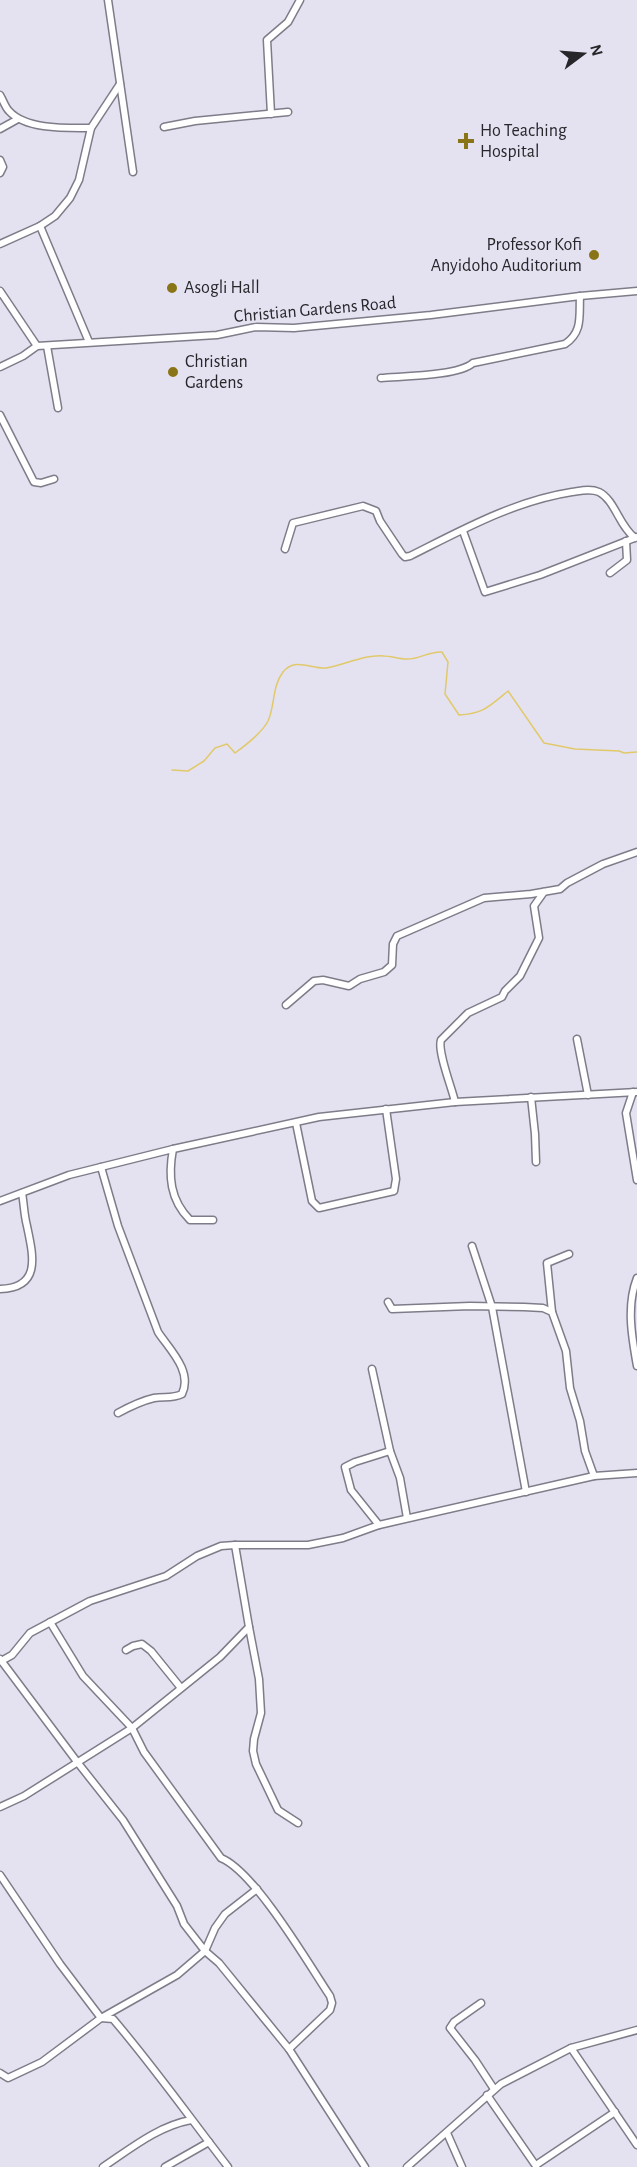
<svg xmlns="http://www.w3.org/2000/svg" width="637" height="2167" font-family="'Alegreya Sans',sans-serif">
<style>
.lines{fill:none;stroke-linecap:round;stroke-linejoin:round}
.stream{stroke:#e1c96b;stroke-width:1.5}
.minor-casing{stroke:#7e7c88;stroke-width:9}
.minor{stroke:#fff;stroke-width:6}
.poi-dot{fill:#897417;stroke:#e4e2f0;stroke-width:2}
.labels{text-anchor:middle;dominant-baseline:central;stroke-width:4.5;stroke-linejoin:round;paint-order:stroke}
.poi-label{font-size:18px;fill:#27262b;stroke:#e4e2f0;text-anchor:start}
.street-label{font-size:18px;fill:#27262b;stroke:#e4e2f0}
</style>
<rect width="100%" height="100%" fill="#e4e2f0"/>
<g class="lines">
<!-- stream -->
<path class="stream" d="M172,770L188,771L204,761L215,748L227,744L235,753C246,745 262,733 268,721C275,706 272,686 283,672C295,657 311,669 326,668C345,665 365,654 384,656C391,656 399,659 406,659C418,660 429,651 442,652L448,662L445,694L459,715C483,714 490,706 508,691L544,743L575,749L619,751L624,753L637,752"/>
<defs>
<g id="minor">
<path d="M108,0L133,172"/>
<path d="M0,95C3,100 5,107 9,111C26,130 68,128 91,128"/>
<path d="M271,114L267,40L288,22L300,0"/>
<path d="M164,127L195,121L288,112"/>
<path d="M0,129L18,119"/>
<path d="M0,160L3,167L0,173"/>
<path d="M40,226L89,342"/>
<path d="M0,244L40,226L55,216L70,198L79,180L91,128L120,84"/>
<path d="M0,291L37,346"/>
<path d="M47,346L58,408"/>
<path d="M0,367L23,356L37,346L217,335L256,327L294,328L431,315L580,296L637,291"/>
<path d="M381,378C403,376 458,376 473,363L565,344C583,332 579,316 580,296"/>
<path d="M0,415L34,482L41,483L54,479"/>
<path d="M463,531L485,592L540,575L637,537"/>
<path d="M285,549L293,523L363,506L376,511L380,521L402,554L405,557L410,556C462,530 514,501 572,492C580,491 590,488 599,492C615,500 619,526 635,538"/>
<path d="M610,573L627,560L626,541"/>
<path d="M286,1005L314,981L323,980L349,986L360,979L384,972L392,965L393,944L397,936L484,898L531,894L560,889L567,883L603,864L637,852"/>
<path d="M577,1039L588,1095"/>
<path d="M633,1092L626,1113L637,1180"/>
<path d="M531,1097L535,1134L536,1162"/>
<path d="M455,1102C452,1088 437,1051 441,1040L468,1013L502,997L505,991L520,976L539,938L534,906L544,892"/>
<path d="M296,1123L312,1201L319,1208L394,1191L396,1179L386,1109"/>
<path d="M173,1149C168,1176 170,1200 190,1220H213"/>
<path d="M101,1167L118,1226L158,1332C169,1349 193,1371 182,1394C172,1399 164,1396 154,1398C141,1401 129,1407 118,1413"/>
<path d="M0,1201L69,1175L173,1149L319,1117L455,1102L637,1092"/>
<path d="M472,1246L492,1307L526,1492"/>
<path d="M637,1278C626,1306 632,1338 637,1366"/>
<path d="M0,1289C42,1288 33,1255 27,1226C24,1215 24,1204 22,1193"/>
<path d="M388,1302L392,1309L470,1306L524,1307L543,1308L552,1312L566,1351L570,1388L580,1421L585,1451L594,1476"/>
<path d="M552,1312L547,1263L569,1254"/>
<path d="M372,1369L390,1451L400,1478L407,1518"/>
<path d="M379,1525L351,1490L345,1467L355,1462L390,1451"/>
<path d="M50,1622L83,1676L132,1728L144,1752L221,1858C255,1872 308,1963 330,1996L332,2003L330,2010L289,2049"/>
<path d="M249,1627L259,1679L261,1713L254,1739L253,1751L256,1764L278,1810L298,1823"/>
<path d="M126,1650L133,1646L142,1644L151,1651L181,1688"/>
<path d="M0,1659L78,1763L123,1820L177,1906L184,1924L205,1951L219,1963L289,2049L365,2167"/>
<path d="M1,1661L12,1655L30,1633L90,1601L166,1576L197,1556L221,1546L235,1545"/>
<path d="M0,1807L24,1796L132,1728L220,1657L249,1627L235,1545H308L343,1538L379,1525L594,1476L637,1473"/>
<path d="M0,1875L60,1964L101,2018L113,2019C154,2067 190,2118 228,2167"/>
<path d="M481,2003L454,2022L450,2028L475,2060L494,2089"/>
<path d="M571,2048L637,2145"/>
<path d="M0,2073L8,2078L42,2062L101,2018L177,1975L205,1951L215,1928L225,1914L257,1889"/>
<path d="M487,2095L536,2166"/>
<path d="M447,2133L462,2167"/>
<path d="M536,2165L615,2112"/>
<path d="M103,2167C130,2149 158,2126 191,2120"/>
<path d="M165,2167L209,2142"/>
<path d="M407,2167L501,2084L571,2048L637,2030"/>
</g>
</defs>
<!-- minor casing -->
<use href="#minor" class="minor-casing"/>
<!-- minor -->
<use href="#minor" class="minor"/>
</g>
<!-- markers -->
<g class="poi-dot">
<path d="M463 132h6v6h6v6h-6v6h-6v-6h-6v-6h6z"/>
<circle cx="594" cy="255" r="6"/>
<circle cx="172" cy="288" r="6"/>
<circle cx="173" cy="372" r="6"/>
</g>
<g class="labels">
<!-- poi labels -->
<g class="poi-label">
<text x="480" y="131">Ho Teaching<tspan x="480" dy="21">Hospital</tspan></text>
<text x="582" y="245" text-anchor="end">Professor Kofi<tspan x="582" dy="21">Anyidoho Auditorium</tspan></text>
<text x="184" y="288">Asogli Hall</text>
<text x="185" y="362">Christian<tspan x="185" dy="21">Gardens</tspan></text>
</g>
<!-- street labels -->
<g class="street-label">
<text transform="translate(315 310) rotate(-5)">Christian Gardens Road</text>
</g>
</g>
<!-- north arrow -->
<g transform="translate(583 54) rotate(74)" stroke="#e4e2f0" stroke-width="4.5" paint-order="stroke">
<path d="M0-4.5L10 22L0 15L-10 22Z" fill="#27262b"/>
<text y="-9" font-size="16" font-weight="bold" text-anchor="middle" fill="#27262b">N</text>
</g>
</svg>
